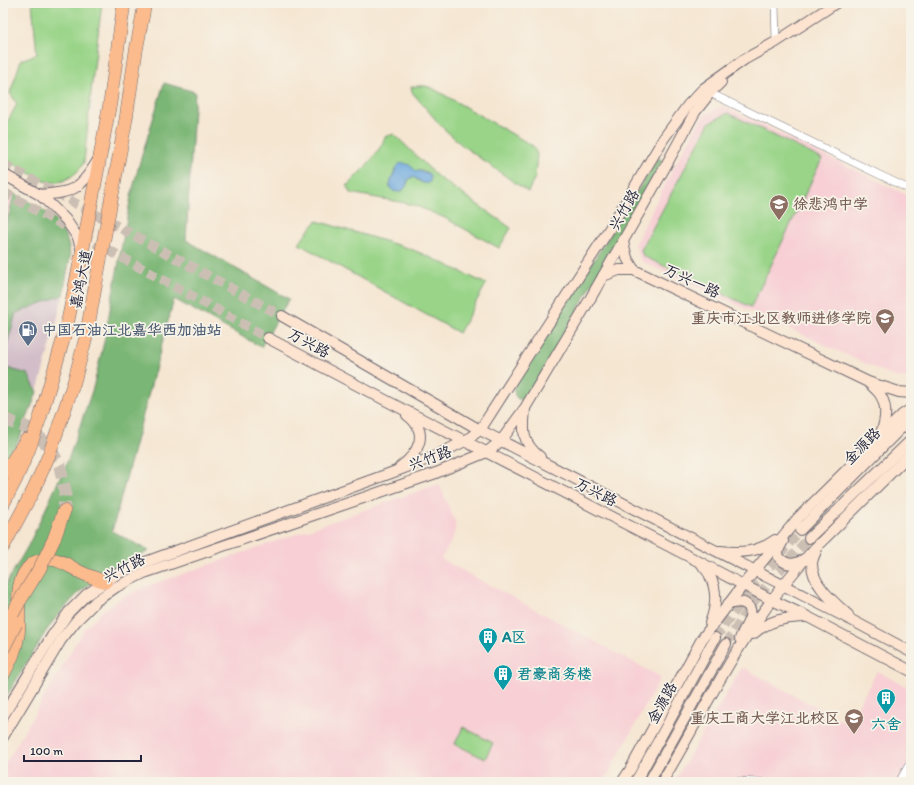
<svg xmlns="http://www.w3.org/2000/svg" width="914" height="785" font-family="Itim,'LXGW WenKai TC',sans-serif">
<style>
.built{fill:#f7cfd4}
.industrial{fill:#d2bdc8}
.green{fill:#99d488;stroke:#5e7b62;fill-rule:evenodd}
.forest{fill:#7ab674;stroke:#4e6c58}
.water{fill:#6da9de;stroke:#48668c}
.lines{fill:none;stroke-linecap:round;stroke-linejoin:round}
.secondary-tunnel{stroke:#cbbfb4;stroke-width:10;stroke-dasharray:10 5;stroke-linecap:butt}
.highway-tunnel{stroke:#cbbfb4;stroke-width:13;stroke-dasharray:13 6;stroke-linecap:butt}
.street-casing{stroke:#6c6770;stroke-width:8}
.secondary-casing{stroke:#6c6770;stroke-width:12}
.highway-casing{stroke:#6c6770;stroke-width:14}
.street{stroke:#fff;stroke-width:7}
.secondary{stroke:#fde4d1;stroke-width:10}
.highway{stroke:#fbbb8d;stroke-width:13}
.highway-bridge-casing{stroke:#6c6770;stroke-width:14;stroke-linecap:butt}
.highway-bridge{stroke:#fbbb8d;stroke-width:13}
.labels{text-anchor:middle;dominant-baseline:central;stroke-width:3.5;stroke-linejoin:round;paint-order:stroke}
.education-label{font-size:15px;font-weight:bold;fill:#785e54;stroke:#f7f3e8;text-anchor:end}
.street-label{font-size:15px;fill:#22223b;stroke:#f7f3e8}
.service-label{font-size:15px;font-weight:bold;fill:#4e5e75;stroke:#f7f3e8;text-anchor:start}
.culture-label{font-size:15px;font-weight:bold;fill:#0d838f;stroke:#f7f3e8;text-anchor:start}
</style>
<rect width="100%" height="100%" fill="#f7f3e8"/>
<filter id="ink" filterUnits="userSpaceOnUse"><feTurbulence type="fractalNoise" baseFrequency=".025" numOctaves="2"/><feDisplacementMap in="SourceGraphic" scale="8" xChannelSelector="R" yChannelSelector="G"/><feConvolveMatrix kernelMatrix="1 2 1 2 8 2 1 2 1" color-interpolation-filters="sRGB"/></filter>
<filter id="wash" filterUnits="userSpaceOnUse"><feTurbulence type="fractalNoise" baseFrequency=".012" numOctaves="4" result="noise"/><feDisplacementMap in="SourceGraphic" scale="16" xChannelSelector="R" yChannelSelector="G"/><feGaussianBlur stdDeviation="0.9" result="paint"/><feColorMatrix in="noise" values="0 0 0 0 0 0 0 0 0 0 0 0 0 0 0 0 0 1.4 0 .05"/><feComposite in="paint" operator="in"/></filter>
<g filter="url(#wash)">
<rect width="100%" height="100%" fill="#f5e6d2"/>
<!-- built -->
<g class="built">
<path d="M723,106L911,197V379L895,377L641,261L635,244L674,167L703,116Z"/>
<path d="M3,188L14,194L3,237Z"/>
<path d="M439,484L455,521V530L453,538L441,559L661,677L604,782H3V768L84,629L104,610L124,596L148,586Z"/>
<path d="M742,667L848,724L877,671L911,689V782H674Z"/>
</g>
<!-- industrial -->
<path class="industrial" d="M63,295L53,336L37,392L28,374L3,367V359L16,313Z"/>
<!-- green -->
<g class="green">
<path d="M32,3H102L92,83L84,162L79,170L72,176L63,181L52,183L44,181L3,158V130L17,104L10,93L21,60L37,54Z"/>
<path d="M418,86H426L434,89L533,146L537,154L535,177L528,192L463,146L442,127L412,92L411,87Z"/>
<path d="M728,113L822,159L751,307L643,256L641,250L709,123Z"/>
<path d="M394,134L438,177L511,228L499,248L445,218L419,207L405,203L350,193L347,186C360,172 379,155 385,137ZM410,165L416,171H425L429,174L422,183L414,177C406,178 408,187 402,191L390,187C390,182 394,174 395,169Z"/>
<path d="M317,221L411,249L443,263L486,284L459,333L299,244L308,231Z"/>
<path d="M463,727L493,743L485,759L455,744Z"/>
</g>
<!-- forest -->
<g class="forest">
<path d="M164,83L195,92L186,240L289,299L261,347L174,299L112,531L149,551L103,575L79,592L54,620L45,633L3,702V589L28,546L48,504L68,460L93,388L104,342L131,196L139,165Z"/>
<path d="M658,158L663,161L529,395C520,404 513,398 514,387Z"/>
<path d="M14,194L37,206L54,218L66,237L69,247L70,257L63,295L16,313L3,359V237Z"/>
<path d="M3,367L28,374L37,392L20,437L3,471Z"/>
</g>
<!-- water -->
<path class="water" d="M404,163L410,165L416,171C424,172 435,172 429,183C422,185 419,179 412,177L408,180C407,183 407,187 404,189C400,193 392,193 390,187C389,185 396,167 398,165C400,163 401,164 404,163Z"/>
</g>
<g filter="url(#ink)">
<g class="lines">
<!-- secondary-tunnel -->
<g class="secondary-tunnel">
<path d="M3,164L282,316"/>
<path d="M3,192L268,338"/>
<path d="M715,638L754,585L800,530"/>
<path d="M726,644L754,601L779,571L809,538"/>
</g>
<!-- highway-tunnel -->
<path class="highway-tunnel" d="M3,419L28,428L48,445L60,466L65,491L64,511"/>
<defs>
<g id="street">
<path d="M775,3L776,42"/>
<path d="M706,91L911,190"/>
<path d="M725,782L732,781L760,782"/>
<path d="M899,782L911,761"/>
</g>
<g id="secondary">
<path d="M3,174L40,195L51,205L66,220L78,238L82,251"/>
<path d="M40,195C74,192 80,190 98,160"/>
<path d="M634,270L868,382L899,392L911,393"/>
<path d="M603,276L619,270H634L627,258L623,242"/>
<path d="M282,316L480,430L857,623L911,652"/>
<path d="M268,338L385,400L690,557L772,600L806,616L911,671"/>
<path d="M869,383C872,386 876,389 879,393C888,405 886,420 881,433"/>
<path d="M525,409C523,430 521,442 540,457"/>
<path d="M400,467C419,453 430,432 407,415"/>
<path d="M800,530L911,418"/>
<path d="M809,538L911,440"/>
<path d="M783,541C781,545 778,549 778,553C778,557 780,559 783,561C790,566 797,564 804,559"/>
<path d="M817,549C815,554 812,559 812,564C812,585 834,602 848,615"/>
<path d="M720,551C741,553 757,553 775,540"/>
<path d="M703,566C705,569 709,572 710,576C718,592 716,608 710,623"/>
<path d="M728,604C735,603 741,600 747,605C757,613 743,629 740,639"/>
<path d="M753,634C769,620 784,618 804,617"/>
<path d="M3,716L52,636L69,612L86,595L105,582L117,574L140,564L391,473L433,457L465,441L480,430L610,228L664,138L688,105L703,89L745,59L776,42L836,3"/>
<path d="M3,737L61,640L76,621L96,601L116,587L144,573L436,473L487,452L501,441L525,408L590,299L664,169L695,112L710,93L721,82"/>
<path d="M622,782L630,770L702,639L743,585L798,518L902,415L911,409"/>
<path d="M635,782L639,776L715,638"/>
<path d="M649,782L726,644"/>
<path d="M662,782C687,740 709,697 734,656C758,617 785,580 816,547L911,453"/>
</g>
<g id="highway">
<path d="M3,476L26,440"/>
<path d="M3,504L16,479L29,449L40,418L66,330L82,253L110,103L124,3"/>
<path d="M54,539L64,511"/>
<path d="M3,547L34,489L49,455L74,382L86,337L126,119L136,51L145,3"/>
<path d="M3,675C10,662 16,650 18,635C22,612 11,583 31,565C36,561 44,559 51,559C62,560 72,568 82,573C89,576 97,579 105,582"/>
</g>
</defs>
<!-- street casing -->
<use href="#street" class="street-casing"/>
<!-- secondary casing -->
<use href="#secondary" class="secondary-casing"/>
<!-- highway casing -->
<use href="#highway" class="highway-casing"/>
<!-- street -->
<use href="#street" class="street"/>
<!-- secondary -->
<use href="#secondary" class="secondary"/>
<!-- highway -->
<use href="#highway" class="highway"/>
<defs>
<g id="highway-bridge">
<path d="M3,631L19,602L40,568L54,539"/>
<path d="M3,649L16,623"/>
</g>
</defs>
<!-- highway-bridge casing -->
<use href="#highway-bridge" class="highway-bridge-casing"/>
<!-- highway-bridge -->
<use href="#highway-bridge" class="highway-bridge"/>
</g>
</g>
<!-- icons -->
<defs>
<symbol id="school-pin" viewBox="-11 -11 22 30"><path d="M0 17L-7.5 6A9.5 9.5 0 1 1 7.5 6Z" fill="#8d6e63" stroke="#f7f3e8"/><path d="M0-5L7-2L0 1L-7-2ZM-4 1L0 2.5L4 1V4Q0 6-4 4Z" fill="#fff"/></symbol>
<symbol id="university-pin" viewBox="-11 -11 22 30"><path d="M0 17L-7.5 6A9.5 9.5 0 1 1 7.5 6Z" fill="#8d6e63" stroke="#f7f3e8"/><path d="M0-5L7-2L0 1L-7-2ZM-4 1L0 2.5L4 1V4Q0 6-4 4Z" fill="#fff"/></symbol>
<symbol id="fuel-pin" viewBox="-11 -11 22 30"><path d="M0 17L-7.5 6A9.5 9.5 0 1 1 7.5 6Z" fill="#5c6f8a" stroke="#f7f3e8"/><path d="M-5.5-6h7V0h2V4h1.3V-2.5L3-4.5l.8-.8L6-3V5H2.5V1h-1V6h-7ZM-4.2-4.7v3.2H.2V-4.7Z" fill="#fff"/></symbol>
<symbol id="building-pin" viewBox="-11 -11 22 30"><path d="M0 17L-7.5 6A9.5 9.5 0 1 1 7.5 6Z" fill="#0f9aa8" stroke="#f7f3e8"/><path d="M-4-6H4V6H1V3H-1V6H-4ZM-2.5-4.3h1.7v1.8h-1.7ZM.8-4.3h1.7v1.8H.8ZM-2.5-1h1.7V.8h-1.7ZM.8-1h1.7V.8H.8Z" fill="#fff"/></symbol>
</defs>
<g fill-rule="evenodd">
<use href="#school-pin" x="768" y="193" width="22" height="30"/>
<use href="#university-pin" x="874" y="307" width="22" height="30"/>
<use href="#fuel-pin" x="17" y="319" width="22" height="30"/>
<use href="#building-pin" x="477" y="626" width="22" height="30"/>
<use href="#building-pin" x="492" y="663" width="22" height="30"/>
<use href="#building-pin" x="875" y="687" width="22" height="30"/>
<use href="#university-pin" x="843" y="707" width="22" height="30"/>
</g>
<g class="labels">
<!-- education labels -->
<g class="education-label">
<text x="793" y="204" text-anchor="start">徐悲鸿中学</text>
<text x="871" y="318">重庆市江北区教师进修学院</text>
<text x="840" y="718">重庆工商大学江北校区</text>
</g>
<!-- street labels -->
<g class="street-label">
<text transform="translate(624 210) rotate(-60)">兴竹路</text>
<text transform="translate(81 279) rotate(-79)">嘉鸿大道</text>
<text transform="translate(692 281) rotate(25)">万兴一路</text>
<text transform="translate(309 343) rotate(28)">万兴路</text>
<text transform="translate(862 446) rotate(-45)">金源路</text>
<text transform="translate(430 458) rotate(-20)">兴竹路</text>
<text transform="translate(596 492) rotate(27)">万兴路</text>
<text transform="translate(124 568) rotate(-27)">兴竹路</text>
<text transform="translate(662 703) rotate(-61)">金源路</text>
</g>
<!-- service labels -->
<g class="service-label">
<text x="42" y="330">中国石油江北嘉华西加油站</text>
</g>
<!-- culture labels -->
<g class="culture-label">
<text x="502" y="637">A区</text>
<text x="517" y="674">君豪商务楼</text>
<text x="886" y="724" text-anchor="middle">六舍</text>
</g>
</g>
<!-- margin -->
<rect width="914" height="785" fill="none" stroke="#f7f3e8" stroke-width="16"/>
<!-- scale -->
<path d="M24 755v6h117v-6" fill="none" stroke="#22223b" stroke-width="2"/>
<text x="30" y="755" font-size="12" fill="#22223b" stroke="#f7f3e8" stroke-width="3" paint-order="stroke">100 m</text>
</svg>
